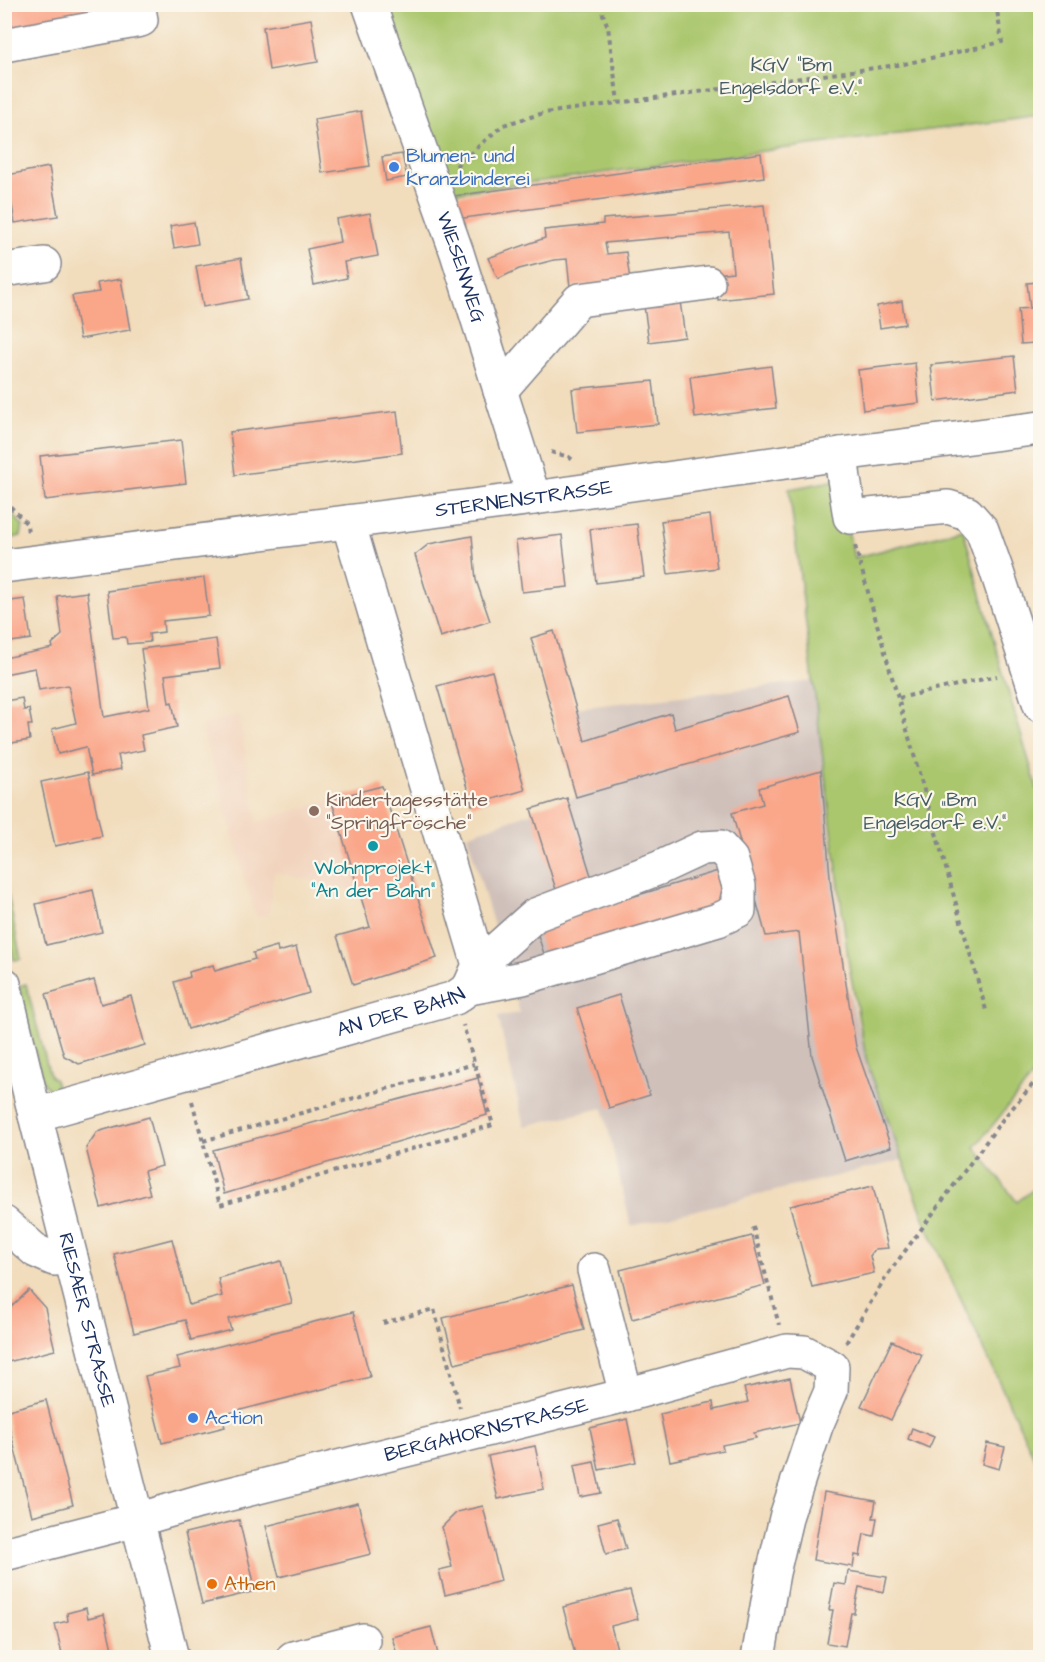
<svg xmlns="http://www.w3.org/2000/svg" width="1045" height="1662" font-family="'Architects Daughter',sans-serif">
<style>
.built{fill:#f2d4be}
.industrial{fill:#cfc0ba}
.green{fill:#abc76e;stroke:#637b66;stroke-width:1.5}
.building{fill:#faa689}
.lines{fill:none;stroke-linecap:round;stroke-linejoin:round}
.minor-casing{stroke:#86868c;stroke-width:36}
.major-casing{stroke:#86868c;stroke-width:36}
.path{stroke:#86868c;stroke-width:4;stroke-dasharray:4.5 4.5;stroke-linecap:butt}
.minor{stroke:#fff;stroke-width:33}
.major{stroke:#fff;stroke-width:33}
.shop-dot{fill:#3f7fe0;stroke:#fbf7ec;stroke-width:2}
.education-dot{fill:#8d6e63;stroke:#fbf7ec;stroke-width:2}
.culture-dot{fill:#0f9aa8;stroke:#fbf7ec;stroke-width:2}
.food-dot{fill:#e8710a;stroke:#fbf7ec;stroke-width:2}
.labels{text-anchor:middle;dominant-baseline:central;stroke-width:4.5;stroke-linejoin:round;paint-order:stroke}
.park-label{font-size:20px;fill:#465d63;stroke:#fbf7ec}
.shop-label{font-size:20px;fill:#366cbe;stroke:#fbf7ec;text-anchor:start}
.street-label{font-size:20px;fill:#1b2f5e;stroke:#fbf7ec}
.education-label{font-size:20px;fill:#785e54;stroke:#fbf7ec;text-anchor:start}
.culture-label{font-size:20px;fill:#0d838f;stroke:#fbf7ec}
.food-label{font-size:20px;fill:#c56008;stroke:#fbf7ec;text-anchor:start}
</style>
<rect width="100%" height="100%" fill="#fbf7ec"/>
<filter id="ink" filterUnits="userSpaceOnUse"><feTurbulence type="fractalNoise" baseFrequency=".0167" numOctaves="2"/><feDisplacementMap in="SourceGraphic" scale="12" xChannelSelector="R" yChannelSelector="G"/><feConvolveMatrix kernelMatrix="1 2 1 2 8 2 1 2 1" color-interpolation-filters="sRGB"/></filter>
<filter id="wash" filterUnits="userSpaceOnUse"><feTurbulence type="fractalNoise" baseFrequency=".008" numOctaves="4" result="noise"/><feDisplacementMap in="SourceGraphic" scale="24" xChannelSelector="R" yChannelSelector="G"/><feGaussianBlur stdDeviation="1.35" result="paint"/><feColorMatrix in="noise" values="0 0 0 0 0 0 0 0 0 0 0 0 0 0 0 0 0 1.4 0 .05"/><feComposite in="paint" operator="in"/></filter>
<g filter="url(#wash)">
<rect width="100%" height="100%" fill="#f1dcbb"/>
<!-- built -->
<path class="built" d="M239,715L257,822L331,799L359,892L274,872L269,915L256,917L201,725Z"/>
<!-- industrial -->
<path class="industrial" d="M814,681L844,970L867,1063L902,1160L631,1226L603,1108L524,1126L498,1016L520,1013L467,835L576,797L575,708Z"/>
<!-- green -->
<g class="green">
<path d="M379,5H1036L1040,49V116L763,151L454,193L442,175Z"/>
<path d="M837,480L854,558L963,529L1006,684L1040,798V1067L975,1147L1017,1202L1040,1184V1470L928,1229L867,1063L849,966L789,489Z"/>
<path d="M5,505L23,526L21,536L5,540Z"/>
<path d="M5,881L21,959L14,960L5,915Z"/>
<path d="M26,984L50,1076L55,1080L59,1093L49,1090L42,1080L19,986Z"/>
</g>
<g id="blocks">
<!-- building -->
<g class="building">
<path d="M4,4H117L102,22L4,51Z"/>
<path d="M311,19L318,62L269,70L263,27Z"/>
<path d="M361,111L370,166L322,173L314,119Z"/>
<path d="M761,153L764,177L457,219L454,196Z"/>
<path d="M402,154L407,177L386,181L382,157Z"/>
<path d="M49,167L58,216L15,223L7,175Z"/>
<path d="M764,205L774,294L718,300L715,274L733,272L729,232L605,243L607,254L626,252L630,280L570,287L567,259L554,260L519,269L498,279L488,258L545,238L544,230L603,224V219Z"/>
<path d="M370,213L378,256L344,262L347,278L314,285L307,249L340,242L336,219Z"/>
<path d="M194,222L198,244L174,248L170,226Z"/>
<path d="M241,258L248,299L203,307L196,266Z"/>
<path d="M121,279L130,330L80,339L72,296L99,292L97,283Z"/>
<path d="M1040,282V349H1036L1035,343L1021,344L1018,309L1030,308L1027,283Z"/>
<path d="M680,301L685,337L649,342L644,306Z"/>
<path d="M902,301L905,324L880,328L877,306Z"/>
<path d="M1014,356L1018,390L935,401L931,365Z"/>
<path d="M915,363L919,403L863,410L858,370Z"/>
<path d="M771,366L776,408L695,418L690,377Z"/>
<path d="M653,381L658,424L577,432L572,389Z"/>
<path d="M397,411L402,453L235,475L230,432Z"/>
<path d="M181,440L186,483L45,500L40,456Z"/>
<path d="M710,515L717,568L668,574L661,521Z"/>
<path d="M637,524L644,577L596,583L590,529Z"/>
<path d="M562,535L568,587L522,592L516,541Z"/>
<path d="M472,536L476,580L490,621L440,637L415,555L429,544Z"/>
<path d="M204,578L209,616L163,621L164,632L149,634L150,642L127,644L126,637L113,638L107,591Z"/>
<path d="M87,592L104,717L149,708L141,649L216,639L220,668L165,675L169,703L172,702L177,727L141,735L144,750L118,755L121,769L92,775L86,747L58,754L52,729L76,723L68,685L39,690L35,668L4,674V658L53,648L52,644L62,635L57,596Z"/>
<path d="M25,599L31,639L4,643V602Z"/>
<path d="M554,631L585,741L671,713L675,729L789,696L800,732L576,797L531,638Z"/>
<path d="M492,671L525,790L472,805L437,686Z"/>
<path d="M22,698L24,710L29,709L32,725H28L30,740L5,744V701Z"/>
<path d="M821,770L831,888L856,1047L891,1147L845,1161L812,1056L799,932L766,936L732,813L763,804L759,788Z"/>
<path d="M88,772L102,836L55,846L41,782Z"/>
<path d="M382,786L437,958L353,985L337,936L370,927L331,799Z"/>
<path d="M567,798L593,882L557,893L531,809Z"/>
<path d="M718,871L722,889L717,912L547,963L535,926Z"/>
<path d="M93,890L102,932L46,945L36,904Z"/>
<path d="M277,946L278,952L296,947L309,993L188,1029L174,982L190,977L189,972L213,965L215,971L255,959L253,953Z"/>
<path d="M94,980L101,1004L131,996L145,1045L79,1064L64,1056L46,994Z"/>
<path d="M619,995L650,1095L609,1108L577,1008Z"/>
<path d="M478,1078L487,1115L224,1194L213,1150Z"/>
<path d="M149,1117L162,1166L144,1171L150,1194L101,1208L86,1148L97,1132Z"/>
<path d="M873,1186L888,1248L875,1249L870,1256L874,1273L812,1287L790,1206Z"/>
<path d="M752,1236L765,1285L632,1319L620,1270Z"/>
<path d="M172,1239L189,1305L222,1296L218,1278L281,1261L292,1303L228,1319L231,1330L191,1340L185,1320L134,1333L114,1254Z"/>
<path d="M572,1285L584,1330L455,1364L443,1318Z"/>
<path d="M29,1290L45,1308L55,1350L4,1363V1314Z"/>
<path d="M353,1312L370,1377L221,1415L225,1427L162,1443L145,1376L180,1368L177,1357Z"/>
<path d="M892,1341L922,1355L891,1420L861,1406Z"/>
<path d="M790,1378L800,1423L754,1433L756,1438L722,1445L723,1450L670,1461L660,1414L713,1402L714,1410L748,1402L744,1388Z"/>
<path d="M46,1400L73,1505L32,1516L5,1411Z"/>
<path d="M627,1419L636,1462L599,1470L590,1428Z"/>
<path d="M912,1428L934,1437L929,1448L908,1439Z"/>
<path d="M987,1443L1005,1447L999,1469L982,1464Z"/>
<path d="M535,1446L544,1489L498,1499L488,1456Z"/>
<path d="M594,1462L601,1493L580,1497L574,1466Z"/>
<path d="M824,1492L876,1501L873,1518H877L874,1536L864,1534L860,1556L855,1555L853,1567L813,1560Z"/>
<path d="M358,1503L371,1554L279,1577L266,1526Z"/>
<path d="M483,1506L501,1581L445,1595L439,1570L452,1567L442,1527L457,1512Z"/>
<path d="M617,1518L626,1549L606,1554L598,1523Z"/>
<path d="M239,1520L256,1591L202,1604L185,1533Z"/>
<path d="M848,1571L887,1577L884,1592L859,1587L854,1613H851L845,1646L827,1643L833,1610H829L834,1583L846,1585Z"/>
<path d="M630,1590L638,1619L611,1626L619,1657L576,1658L563,1607Z"/>
<path d="M86,1608L88,1618L104,1614L114,1658H63L55,1624L68,1621L67,1613Z"/>
<path d="M431,1627L439,1658H398L392,1637Z"/>
</g>
</g>
</g>
<g filter="url(#ink)">
<use href="#blocks" fill-opacity="0" stroke="#86868c" stroke-width="1.5"/>
<g class="lines">
<defs>
<g id="minor">
<path id="s1" d="M369,4L457,253L534,498"/>
<path d="M4,45L141,20L138,4"/>
<path d="M4,270L44,264"/>
<path d="M500,391L579,300L708,283"/>
<path d="M841,454L844,479L850,517L948,507L967,513L982,530L996,569L1040,705"/>
<path id="s2" d="M4,566L534,498L841,454L1040,428"/>
<path d="M469,988L523,978L718,920L739,910V886L731,859L720,847L702,848L659,868L535,915L479,965"/>
<path id="s3" d="M35,1115L455,998L469,988L479,965L348,522"/>
<path d="M4,1223L36,1251L54,1259L71,1258"/>
<path d="M594,1270L626,1395"/>
<path id="s4" d="M4,1554L137,1520L198,1502L626,1395L787,1351L804,1352L832,1367L831,1391L816,1426L787,1514L773,1573L758,1658"/>
<path d="M293,1658L363,1640"/>
</g>
<g id="major">
<path id="s5" d="M4,984L35,1115L172,1658"/>
</g>
</defs>
<!-- minor casing -->
<use href="#minor" class="minor-casing"/>
<!-- major casing -->
<use href="#major" class="major-casing"/>
<!-- path -->
<g class="path">
<path d="M599,4L608,27L618,102"/>
<path d="M456,166L503,125L544,113L904,64L1002,42L996,4"/>
<path d="M551,452L569,457L574,461"/>
<path d="M4,500L27,524L28,534"/>
<path d="M855,546L986,1010"/>
<path d="M899,698L997,676"/>
<path d="M192,1101L220,1205L493,1125L463,1025"/>
<path d="M203,1141L474,1064"/>
<path d="M753,1227L779,1325"/>
<path d="M383,1323L434,1309L460,1408"/>
<path d="M846,1343L888,1274L1003,1119L1040,1076"/>
</g>
<!-- minor -->
<use href="#minor" class="minor"/>
<!-- major -->
<use href="#major" class="major"/>
</g>
</g>
<!-- markers -->
<g class="shop-dot">
<circle cx="394" cy="167" r="6"/>
<circle cx="193" cy="1418" r="6"/>
</g>
<circle class="education-dot" cx="314" cy="811" r="6"/>
<circle class="culture-dot" cx="373" cy="846" r="6"/>
<circle class="food-dot" cx="212" cy="1584" r="6"/>
<g class="labels">
<!-- park labels -->
<g class="park-label">
<text x="791" y="65">KGV "Bm<tspan x="791" dy="23">Engelsdorf e.V."</tspan></text>
<text x="935" y="800">KGV „Bm<tspan x="935" dy="23">Engelsdorf e.V.“</tspan></text>
</g>
<!-- shop labels -->
<g class="shop-label">
<text x="406" y="156">Blumen- und<tspan x="406" dy="23">Kranzbinderei</tspan></text>
<text x="205" y="1418">Action</text>
</g>
<!-- street labels -->
<g class="street-label">
<text stroke="none"><textPath href="#s1" startOffset="279">WIESENWEG</textPath></text>
<text stroke="none"><textPath href="#s2" startOffset="524">STERNENSTRASSE</textPath></text>
<text stroke="none"><textPath href="#s3" startOffset="380">AN DER BAHN</textPath></text>
<text stroke="none"><textPath href="#s5" startOffset="346">RIESAER STRASSE</textPath></text>
<text stroke="none"><textPath href="#s4" startOffset="498">BERGAHORNSTRASSE</textPath></text>
</g>
<!-- education labels -->
<g class="education-label">
<text x="326" y="800">Kindertagesstätte<tspan x="326" dy="23">"Springfrösche"</tspan></text>
</g>
<!-- culture labels -->
<g class="culture-label">
<text x="373" y="868">Wohnprojekt<tspan x="373" dy="23">"An der Bahn"</tspan></text>
</g>
<!-- food labels -->
<g class="food-label">
<text x="224" y="1584">Athen</text>
</g>
</g>
<!-- margin -->
<rect width="1045" height="1662" fill="none" stroke="#fbf7ec" stroke-width="24"/>
</svg>
